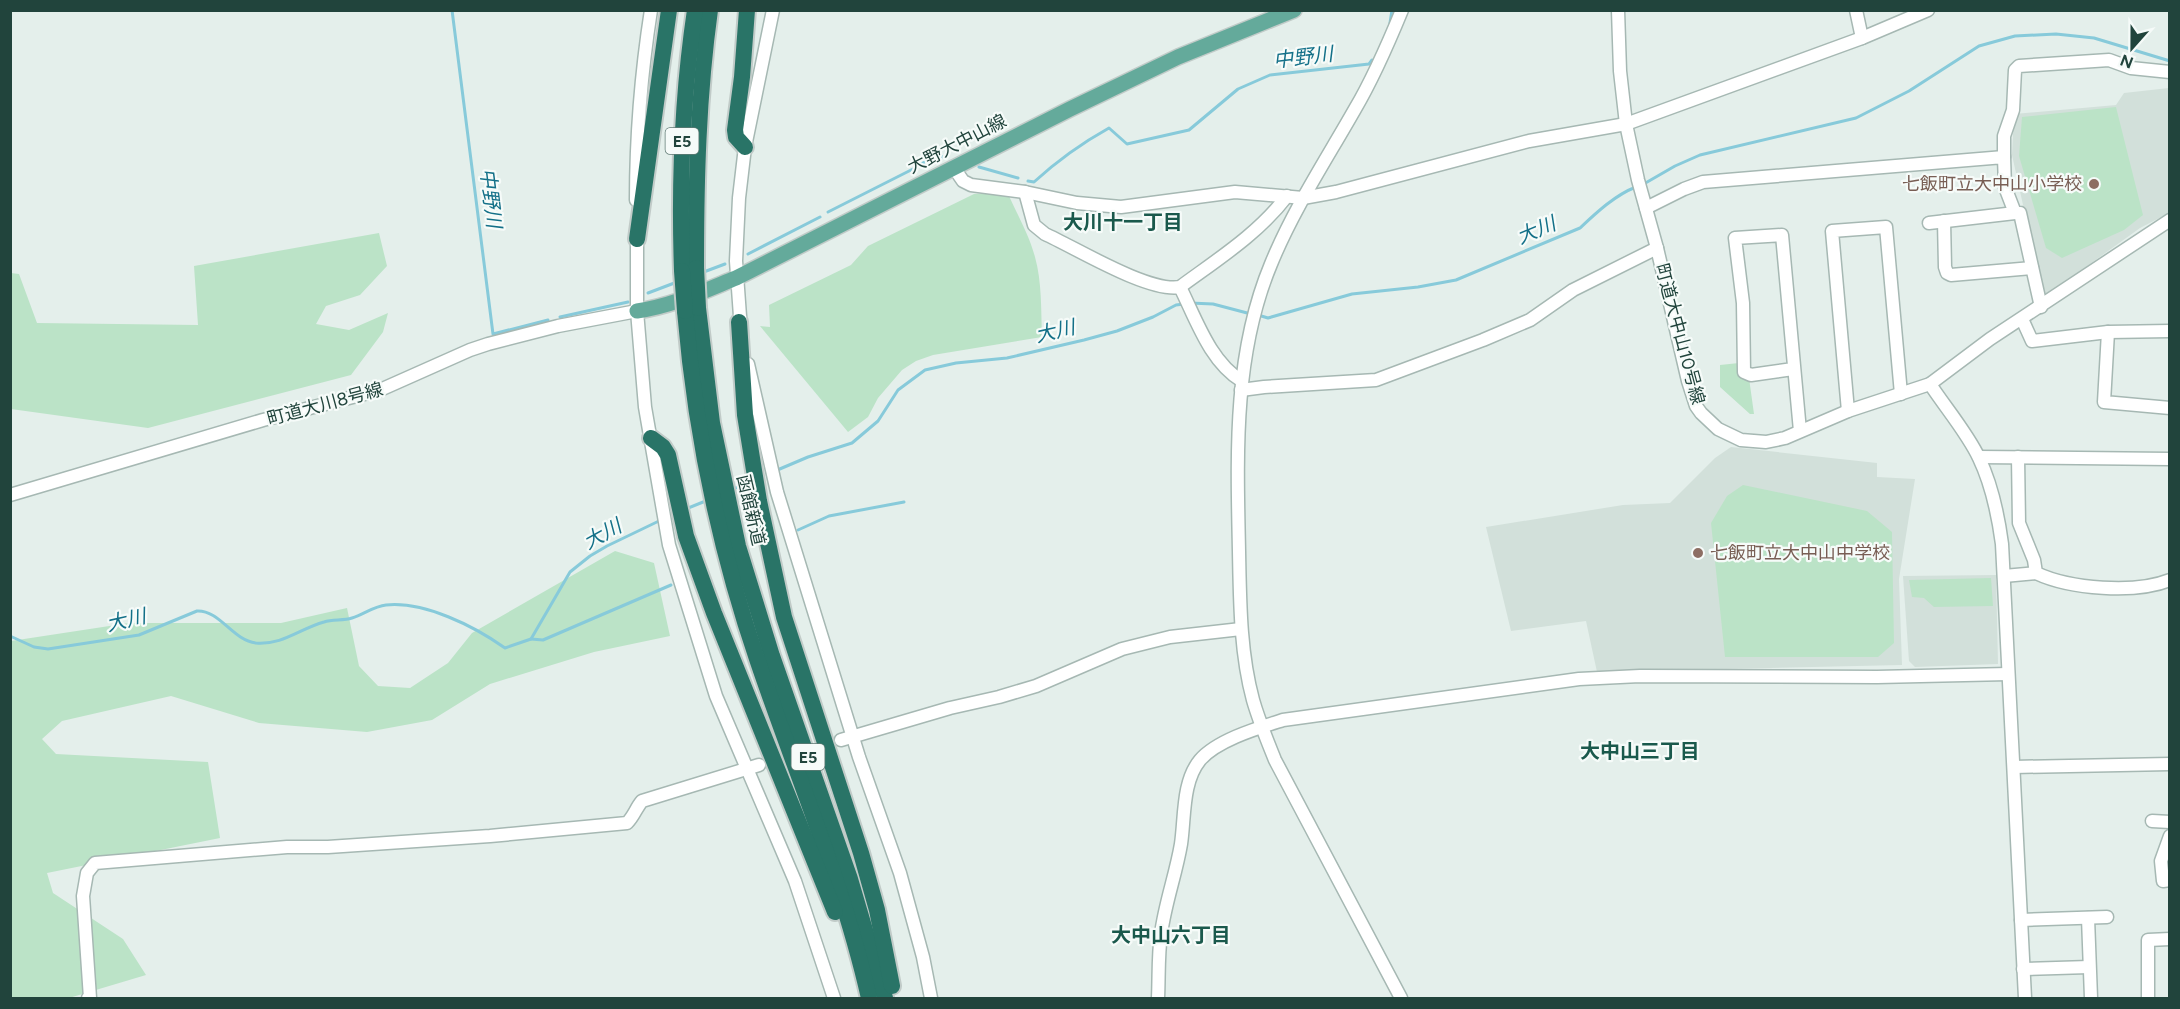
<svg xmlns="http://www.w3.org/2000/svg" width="2180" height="1009" font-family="Figtree,'Noto Sans JP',sans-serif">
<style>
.built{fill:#d2e0da}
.green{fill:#bbe3c7}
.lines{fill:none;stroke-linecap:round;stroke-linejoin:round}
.stream{stroke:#87cada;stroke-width:3}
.minor-tunnel{stroke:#bdcdc8;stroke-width:12;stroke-dasharray:12 6;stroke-linecap:butt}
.minor-casing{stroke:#a6b8b3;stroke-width:15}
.major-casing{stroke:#c1cbc8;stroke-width:18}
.highway-casing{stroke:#c1cbc8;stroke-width:20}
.minor{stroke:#fff;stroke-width:12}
.major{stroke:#64aa9b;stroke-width:15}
.highway{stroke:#297467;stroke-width:16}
.highway-bridge-casing{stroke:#c1cbc8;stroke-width:20;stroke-linecap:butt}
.highway-bridge{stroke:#297467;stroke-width:16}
.education-dot{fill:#8d6e63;stroke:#f6fbf9;stroke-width:2}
.labels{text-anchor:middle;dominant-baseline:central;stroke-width:4.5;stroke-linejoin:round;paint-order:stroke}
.shield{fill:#f6fbf9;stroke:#617b75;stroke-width:1.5}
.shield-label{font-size:16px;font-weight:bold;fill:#21443c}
.street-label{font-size:18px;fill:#21443c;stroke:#f6fbf9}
.education-label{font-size:18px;fill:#785e54;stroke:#f6fbf9;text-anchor:end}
.water-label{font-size:20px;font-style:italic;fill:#137088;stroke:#f6fbf9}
.neighbourhood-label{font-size:20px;font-weight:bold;fill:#1a594c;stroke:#f6fbf9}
</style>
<rect width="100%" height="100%" fill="#e4efeb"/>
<!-- built -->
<g class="built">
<path d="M2169,88V213L2140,228L2047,295L2042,291L2012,155L2014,114L2116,105L2124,93Z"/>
<path d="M1731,447L1877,463V477L1915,479L1899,579L1902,665L1597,672L1586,621L1511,631L1486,527L1623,505L1670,503L1715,458Z"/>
<path d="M1996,575L1998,664L1915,667L1909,661L1903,576Z"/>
</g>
<!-- green -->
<g class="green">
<path d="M2116,107L2143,215L2124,230L2062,258L2046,248L2019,156L2022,117Z"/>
<path d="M993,193L1009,196C1018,216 1029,235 1035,257C1042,282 1041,310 1042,337L933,355L916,361L902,370L878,398L868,417L848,432L760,326L770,327L769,305L851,265L868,246L974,194Z"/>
<path d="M379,233L387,266L360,295L326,306L316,324L349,330L388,313L383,332L351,375L148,428L11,409V273L19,274L37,323L198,325L194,266Z"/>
<path d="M1739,363L1741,378H1749L1754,414H1750L1720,387V365Z"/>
<path d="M1743,485L1867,511L1892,532L1894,643L1878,657H1725L1711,523L1727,496Z"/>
<path d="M615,551L654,563L670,636L594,652L490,684L432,720L367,732L259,723L171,696L62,721L42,739L56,754L208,762L220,838L47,873L53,893L123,939L146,975L69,998H11V641L129,623H281L347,608L359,666L378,686L410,688L448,663L472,633Z"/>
<path d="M1991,578L1993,606L1934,607L1924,598L1912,597L1909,580Z"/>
</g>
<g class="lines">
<!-- stream -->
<g class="stream">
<path d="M452,10L493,334L548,320"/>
<path d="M1390,23L1392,10"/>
<path d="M921,164L936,156L944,157"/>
<path d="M979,167L1018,178"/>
<path d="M1028,181L1034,182C1057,161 1082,143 1109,128L1127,144L1189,130L1238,89L1270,75L1369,64L1372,60"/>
<path d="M1642,185L1675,166L1700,155L1856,118L1909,91L1979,46L2015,36L2056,34L2094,38L2170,61"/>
<path d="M828,212L913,169"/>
<path d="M748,254L820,217"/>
<path d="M701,273L725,264"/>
<path d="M648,293L677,282"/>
<path d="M1190,303L1213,304L1251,314"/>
<path d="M1258,315L1268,318L1352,294L1418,287L1456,280L1580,228C1596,213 1615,195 1636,187"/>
<path d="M560,317L628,302"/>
<path d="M775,471L808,457L852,443L878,421L898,390L925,370L956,363L1007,358L1084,340L1117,331L1153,317L1176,305L1184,304"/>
<path d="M731,490L749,482"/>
<path d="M686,509L708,500"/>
<path d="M798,530L829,516L904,502"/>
<path d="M10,636L34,647L48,649L139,635L197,611C220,610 232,640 256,643C283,645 299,629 324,622C333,619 343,621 352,618C363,615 374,606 386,605C424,601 474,626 505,648L531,639L570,572L590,556L607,546L661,520"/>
<path d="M531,639L543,640L671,585"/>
</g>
<!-- minor-tunnel -->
<path class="minor-tunnel" d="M767,762L841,740"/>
<defs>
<g id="minor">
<path d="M1618,10L1620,71L1626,124L1638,180L1657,248L1688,381L1696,406L1701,413L1718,429L1741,440L1766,442L1785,438L1848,411L1930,384L1990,339L2170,220"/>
<path d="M1856,10L1862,38"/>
<path d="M2004,157V136L2013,110L2015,70L2019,66L2109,60L2131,68L2170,72"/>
<path d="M954,168L963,181L971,185L1025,192L1077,203L1121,207L1235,192L1303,198L1336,192L1529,141L1626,124L1862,38L1928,10"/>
<path d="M1025,192L1034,225L1045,234C1076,248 1149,293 1180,287C1218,259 1258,234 1287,196"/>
<path d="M636,200C636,137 641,74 651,10"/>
<path d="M1646,208L1684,189L1703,182L2004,157L2005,187L2015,213H2020L2041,307"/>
<path d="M1944,221L1945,267L1947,273L1951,275L2032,268"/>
<path d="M1929,223L2015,213"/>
<path d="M637,233V311L645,407L669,545L716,696L795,881L834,998"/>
<path d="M1180,287C1196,319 1210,362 1242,381"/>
<path d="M2022,319L2032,341L2108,332L2170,331"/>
<path d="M741,330L736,261L739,198L745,147L773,10"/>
<path d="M2108,332L2104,402L2170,408"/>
<path d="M748,364L777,492L859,757L900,873L923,957L931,998"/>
<path d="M1793,369L1751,375L1744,372L1743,303L1735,238L1782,235L1800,431"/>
<path d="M1930,384C1945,407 1968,434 1979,458C1992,485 1998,514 2002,544L2025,998"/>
<path d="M1241,390L1264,387L1376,380L1483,340L1530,320L1573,290L1657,248"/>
<path d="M1848,411L1832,231L1886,227L1901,394"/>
<path d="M1979,457L2170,459"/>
<path d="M2018,457L2019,523L2034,560L2036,573C2070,589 2135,594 2170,580"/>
<path d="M10,495L263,420L380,390L470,350L488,344L558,326L637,311"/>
<path d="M2004,576L2036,573"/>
<path d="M841,740L950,708L999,697L1036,686L1122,649L1170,637L1241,629"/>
<path d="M2014,767L2170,764"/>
<path d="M2152,821L2170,822"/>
<path d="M2170,836L2161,861L2163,881L2170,880"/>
<path d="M2088,918L2091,998"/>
<path d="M2021,920L2107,917"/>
<path d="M2023,969L2089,967"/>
<path d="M88,998H90L83,896L87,873L95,863L287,847H328L490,836L627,823C634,816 636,808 642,801L759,765"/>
<path d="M1158,998C1159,977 1158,955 1161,934C1165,903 1176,874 1181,844C1185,817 1182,782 1200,760C1217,740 1258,728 1283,720L1579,679L1640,676L1877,677L2008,674"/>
<path d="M1401,998L1275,760C1267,740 1259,721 1253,700C1240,652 1240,601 1239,551C1237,455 1233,355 1271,264C1293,210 1326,160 1355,109C1374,77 1388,44 1402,10"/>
<path d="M2148,998V940L2170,939"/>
</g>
<path id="major" d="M637,311C672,306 704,291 736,278L1070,109L1178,57L1294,10"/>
<g id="highway">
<path d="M745,147L736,137L735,130L742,77L747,10"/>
<path d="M637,239L669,10"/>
<path d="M696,268C696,181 698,96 710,10"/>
<path d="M682,271C679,184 682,97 695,10"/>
<path d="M698,308L712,423L738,546L772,656L850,879L885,998"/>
<path d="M685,311C695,431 719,548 758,662C796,774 843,883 869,998"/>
<path d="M739,322L745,415L759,501L784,617L861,853L877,910L892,986"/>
<path d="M651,438L663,447L668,455L686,536L714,613L835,912"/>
</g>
</defs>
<!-- minor casing -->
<use href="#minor" class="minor-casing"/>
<!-- major casing -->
<use href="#major" class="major-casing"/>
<!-- highway casing -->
<use href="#highway" class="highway-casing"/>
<!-- minor -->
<use href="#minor" class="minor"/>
<!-- major -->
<use href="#major" class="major"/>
<!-- highway -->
<use href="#highway" class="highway"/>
<defs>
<g id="highway-bridge">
<path d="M696,268L698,308"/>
<path d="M682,271L685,311"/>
</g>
</defs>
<!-- highway-bridge casing -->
<use href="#highway-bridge" class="highway-bridge-casing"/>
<!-- highway-bridge -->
<use href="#highway-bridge" class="highway-bridge"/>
</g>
<!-- markers -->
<g class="education-dot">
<circle cx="2094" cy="184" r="6"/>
<circle cx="1698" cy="553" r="6"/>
</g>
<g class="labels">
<!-- shield labels -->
<g class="shield">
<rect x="665.5" y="128" width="33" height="26" rx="4.5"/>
<rect x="791.5" y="744" width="33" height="26" rx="4.5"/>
</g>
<g class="shield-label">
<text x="682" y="141">E5</text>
<text x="808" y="757">E5</text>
</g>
<!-- street labels -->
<g class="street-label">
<text transform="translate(957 144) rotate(-27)">大野大中山線</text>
<text transform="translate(1680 334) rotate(75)">町道大中山10号線</text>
<text transform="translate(325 404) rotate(-15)">町道大川8号線</text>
<text transform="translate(751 510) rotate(77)">函館新道</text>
</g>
<!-- education labels -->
<g class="education-label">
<text x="2082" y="184">七飯町立大中山小学校</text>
<text x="1710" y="553" text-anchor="start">七飯町立大中山中学校</text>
</g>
<!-- water labels -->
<g class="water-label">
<text transform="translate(1303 57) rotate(-7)">中野川</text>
<text transform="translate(491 198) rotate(83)">中野川</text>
<text transform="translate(1536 230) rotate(-23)">大川</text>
<text transform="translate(1055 331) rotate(-13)">大川</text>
<text transform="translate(602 534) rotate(-29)">大川</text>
<text transform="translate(126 620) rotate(-13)">大川</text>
</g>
<!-- neighbourhood labels -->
<g class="neighbourhood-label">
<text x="1123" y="222">大川十一丁目</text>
<text x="1640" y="751">大中山三丁目</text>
<text x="1171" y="935">大中山六丁目</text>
</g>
</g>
<!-- border -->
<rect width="2180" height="1009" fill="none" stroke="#21443c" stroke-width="24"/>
<!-- north arrow -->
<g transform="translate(2132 48) rotate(201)" stroke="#f6fbf9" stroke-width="4.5" paint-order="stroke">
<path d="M0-4.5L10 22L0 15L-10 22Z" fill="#21443c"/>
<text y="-9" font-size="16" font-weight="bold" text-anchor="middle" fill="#21443c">N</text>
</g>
</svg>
